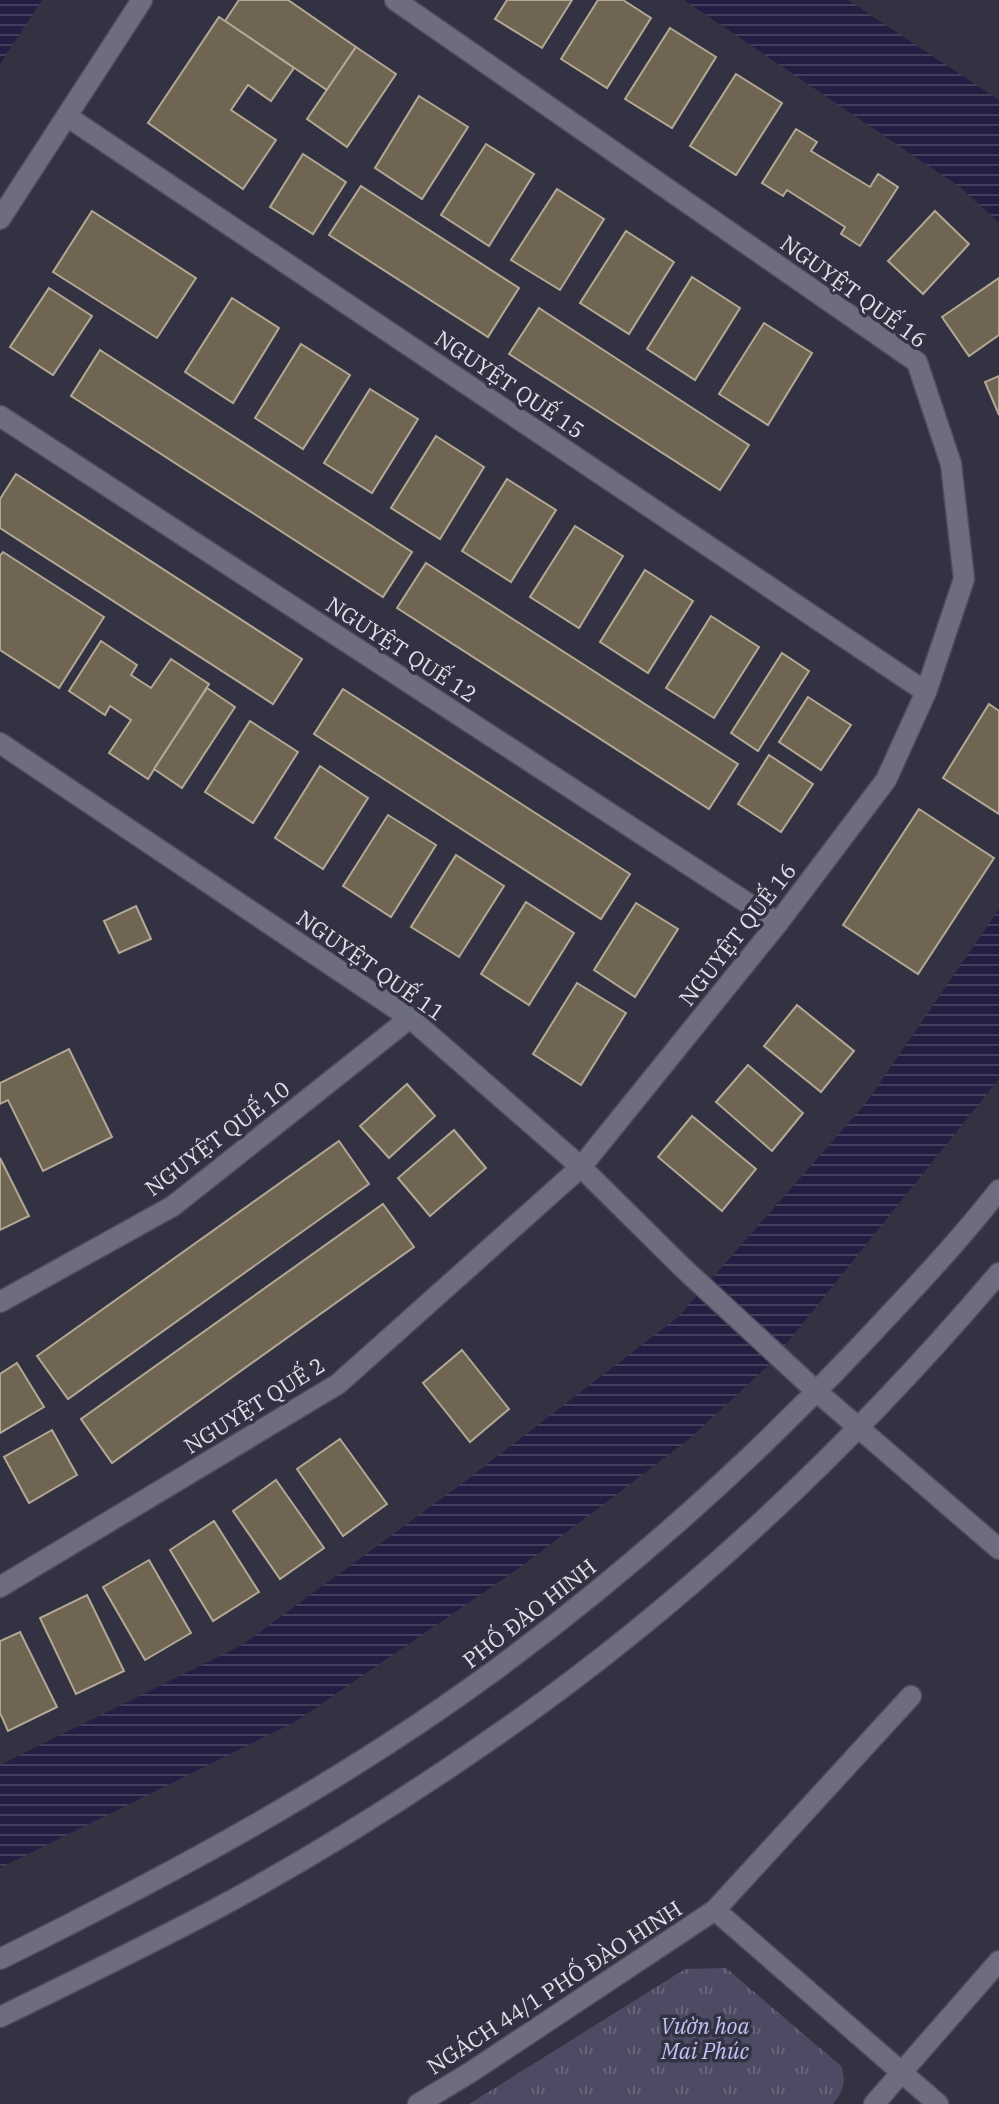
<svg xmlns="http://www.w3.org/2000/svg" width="999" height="2104" font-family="'IBM Plex Serif',serif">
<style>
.park{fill:url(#park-tufts)}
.water{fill:url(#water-rules)}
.building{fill:#6f6552;stroke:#b2a894;stroke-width:2}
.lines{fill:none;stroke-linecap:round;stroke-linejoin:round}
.street-casing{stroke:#4e4d5b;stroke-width:23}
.secondary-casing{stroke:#4e4d5b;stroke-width:23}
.street{stroke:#6e6d80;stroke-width:20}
.secondary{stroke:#6e6d80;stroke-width:20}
.labels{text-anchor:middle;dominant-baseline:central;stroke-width:7;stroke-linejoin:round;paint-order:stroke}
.street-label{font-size:22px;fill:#e1e0eb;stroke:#333243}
.park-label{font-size:22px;font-style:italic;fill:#c5c0f6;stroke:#333243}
</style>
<defs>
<pattern id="park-tufts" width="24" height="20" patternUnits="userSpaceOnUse" patternTransform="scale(2)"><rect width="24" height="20" fill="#4d4b63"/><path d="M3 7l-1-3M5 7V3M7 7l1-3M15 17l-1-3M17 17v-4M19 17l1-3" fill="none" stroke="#66657a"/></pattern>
<pattern id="water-rules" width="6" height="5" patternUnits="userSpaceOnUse" patternTransform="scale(2)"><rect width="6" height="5" fill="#251e42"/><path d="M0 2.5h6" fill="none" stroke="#443e5d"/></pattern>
</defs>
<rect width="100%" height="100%" fill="#333243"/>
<!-- park -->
<path class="park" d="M726,1968L841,2066C847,2081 843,2092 833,2104H469L685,1969Z"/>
<!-- water -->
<g class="water">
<path d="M0,0H42L0,64Z"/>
<path d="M684,0H848L999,100V223L961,188Z"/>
<path d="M999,909V1079L771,1363L688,1440L522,1566L295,1722L0,1868V1765L242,1645L464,1482L678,1317L866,1103Z"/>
</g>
<!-- building -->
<g class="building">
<path d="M239,0H288L356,47L327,90L225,21Z"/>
<path d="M507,0H572L542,48L495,19Z"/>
<path d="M598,0H623L651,18L607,88L561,59Z"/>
<path d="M219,17L294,68L271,101L248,85L231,110L276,140L243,189L148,123Z"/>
<path d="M670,28L716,57L672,128L625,99Z"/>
<path d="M356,47L396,74L347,147L307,119Z"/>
<path d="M736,74L782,103L736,175L690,146Z"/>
<path d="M419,96L468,127L422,199L375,168Z"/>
<path d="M796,129L817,142L811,151L870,187L878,174L898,187L860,246L841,234L845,227L787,190L783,196L762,183Z"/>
<path d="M486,144L534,174L489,246L441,215Z"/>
<path d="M303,154L346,182L313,234L270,207Z"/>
<path d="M361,186L519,288L488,337L329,235Z"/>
<path d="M557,189L604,219L560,290L511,260Z"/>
<path d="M92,211L196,278L157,338L53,272Z"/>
<path d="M935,211L969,244L923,294L888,261Z"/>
<path d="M626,231L674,262L629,334L580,303Z"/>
<path d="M692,277L740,308L695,380L647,349Z"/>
<path d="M999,278V335L969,356L942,317Z"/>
<path d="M49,288L92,316L53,375L10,347Z"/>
<path d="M232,298L279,328L233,403L185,372Z"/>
<path d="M539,308L749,445L720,490L509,354Z"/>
<path d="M764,323L812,353L768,425L719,394Z"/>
<path d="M301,344L350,375L303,449L255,418Z"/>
<path d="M100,350L412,552L383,597L71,396Z"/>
<path d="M999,376V415L985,382Z"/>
<path d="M370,389L418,419L372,493L324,463Z"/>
<path d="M436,436L484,467L440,539L391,508Z"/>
<path d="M16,474L302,659L273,704L0,528V499Z"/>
<path d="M507,479L556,510L511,582L462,551Z"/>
<path d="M575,526L623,556L579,628L530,597Z"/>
<path d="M3,552L104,617L59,688L0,650V556Z"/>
<path d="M426,563L738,764L709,809L397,608Z"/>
<path d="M645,570L693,601L648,673L600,642Z"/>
<path d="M711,616L759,647L714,718L666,688Z"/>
<path d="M101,641L137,665L131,675L151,688L171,659L209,684L148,779L109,753L131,720L110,706L105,715L69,691Z"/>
<path d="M782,653L809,671L758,751L731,733Z"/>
<path d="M207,688L235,707L182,788L154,769Z"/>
<path d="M343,689L630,874L601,919L314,734Z"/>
<path d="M808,697L851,725L821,770L779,742Z"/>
<path d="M989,704L999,711V814L943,778Z"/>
<path d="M250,721L298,752L253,823L205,792Z"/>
<path d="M769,755L813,784L781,832L738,804Z"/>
<path d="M320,766L368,798L323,869L275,838Z"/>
<path d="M919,809L994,858L918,974L843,925Z"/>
<path d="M388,815L436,845L391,917L343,886Z"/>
<path d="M456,855L504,886L459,957L411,927Z"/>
<path d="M526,902L574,933L529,1005L481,974Z"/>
<path d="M636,903L678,929L635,997L594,970Z"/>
<path d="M136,906L151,939L119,953L104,921Z"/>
<path d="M577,983L626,1013L581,1085L533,1054Z"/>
<path d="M797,1005L854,1051L821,1092L764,1046Z"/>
<path d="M69,1049L112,1137L43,1171L8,1100L0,1104V1083Z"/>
<path d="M748,1065L803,1113L772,1151L716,1102Z"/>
<path d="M407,1084L435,1116L389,1158L360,1126Z"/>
<path d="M692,1116L756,1169L722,1211L658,1157Z"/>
<path d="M454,1130L486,1168L430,1216L398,1178Z"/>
<path d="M339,1141L369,1184L68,1399L37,1356Z"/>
<path d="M0,1158L29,1216L0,1230Z"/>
<path d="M383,1204L414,1247L112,1463L81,1419Z"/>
<path d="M462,1350L509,1409L470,1442L423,1383Z"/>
<path d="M17,1363L44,1407L0,1433V1374Z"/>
<path d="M52,1430L77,1475L29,1503L4,1457Z"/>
<path d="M340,1439L387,1504L343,1536L297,1469Z"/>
<path d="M276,1480L324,1548L280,1579L233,1511Z"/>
<path d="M214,1521L259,1592L213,1621L170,1550Z"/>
<path d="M149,1560L191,1633L145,1660L103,1587Z"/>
<path d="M87,1595L124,1671L76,1694L40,1618Z"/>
<path d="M20,1632L57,1707L8,1731L0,1713V1641Z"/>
</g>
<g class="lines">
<defs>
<g id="street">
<path d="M68,117L926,692"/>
<path d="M0,219L142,0"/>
<path d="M0,416L778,923"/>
<path d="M0,743L410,1018L581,1167L682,1267L816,1391"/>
<path d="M0,1302L173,1206L410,1018"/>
<path d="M0,1587L338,1384L581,1167L778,923L886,780L926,692L964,579L951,464L917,362L395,0"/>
<path d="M911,1696L715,1910L938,2104"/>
<path d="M418,2104L471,2072L715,1910"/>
</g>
<g id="secondary">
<path d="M816,1391L999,1549"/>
<path d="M0,1959C170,1875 338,1785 491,1673C623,1576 746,1467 859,1347C907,1296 956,1245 999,1190"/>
<path d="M0,2017C72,1982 144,1947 214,1910C305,1861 394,1806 478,1748C672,1616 847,1452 999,1273"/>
<path d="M874,2104L999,1961"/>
</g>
</defs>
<!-- street casing -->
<use href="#street" class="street-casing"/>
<!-- secondary casing -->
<use href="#secondary" class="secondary-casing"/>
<!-- street -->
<use href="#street" class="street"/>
<!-- secondary -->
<use href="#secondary" class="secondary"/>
</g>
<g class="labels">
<!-- street labels -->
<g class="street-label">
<text transform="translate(854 291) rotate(36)">NGUYỆT QUẾ 16</text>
<text transform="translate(510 384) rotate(34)">NGUYỆT QUẾ 15</text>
<text transform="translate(402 649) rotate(33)">NGUYỆT QUẾ 12</text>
<text transform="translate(737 934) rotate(-52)">NGUYỆT QUẾ 16</text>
<text transform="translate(371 965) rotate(35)">NGUYỆT QUẾ 11</text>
<text transform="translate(217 1138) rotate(-37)">NGUYỆT QUẾ 10</text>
<text transform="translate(254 1405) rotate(-32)">NGUYỆT QUẾ 2</text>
<text transform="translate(529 1613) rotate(-38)">PHỐ ĐÀO HINH</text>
<text transform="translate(554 1987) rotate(-33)">NGÁCH 44/1 PHỐ ĐÀO HINH</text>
</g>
<!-- park labels -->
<g class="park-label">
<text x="705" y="2025">Vườn hoa<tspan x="705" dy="25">Mai Phúc</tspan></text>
</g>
</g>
</svg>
